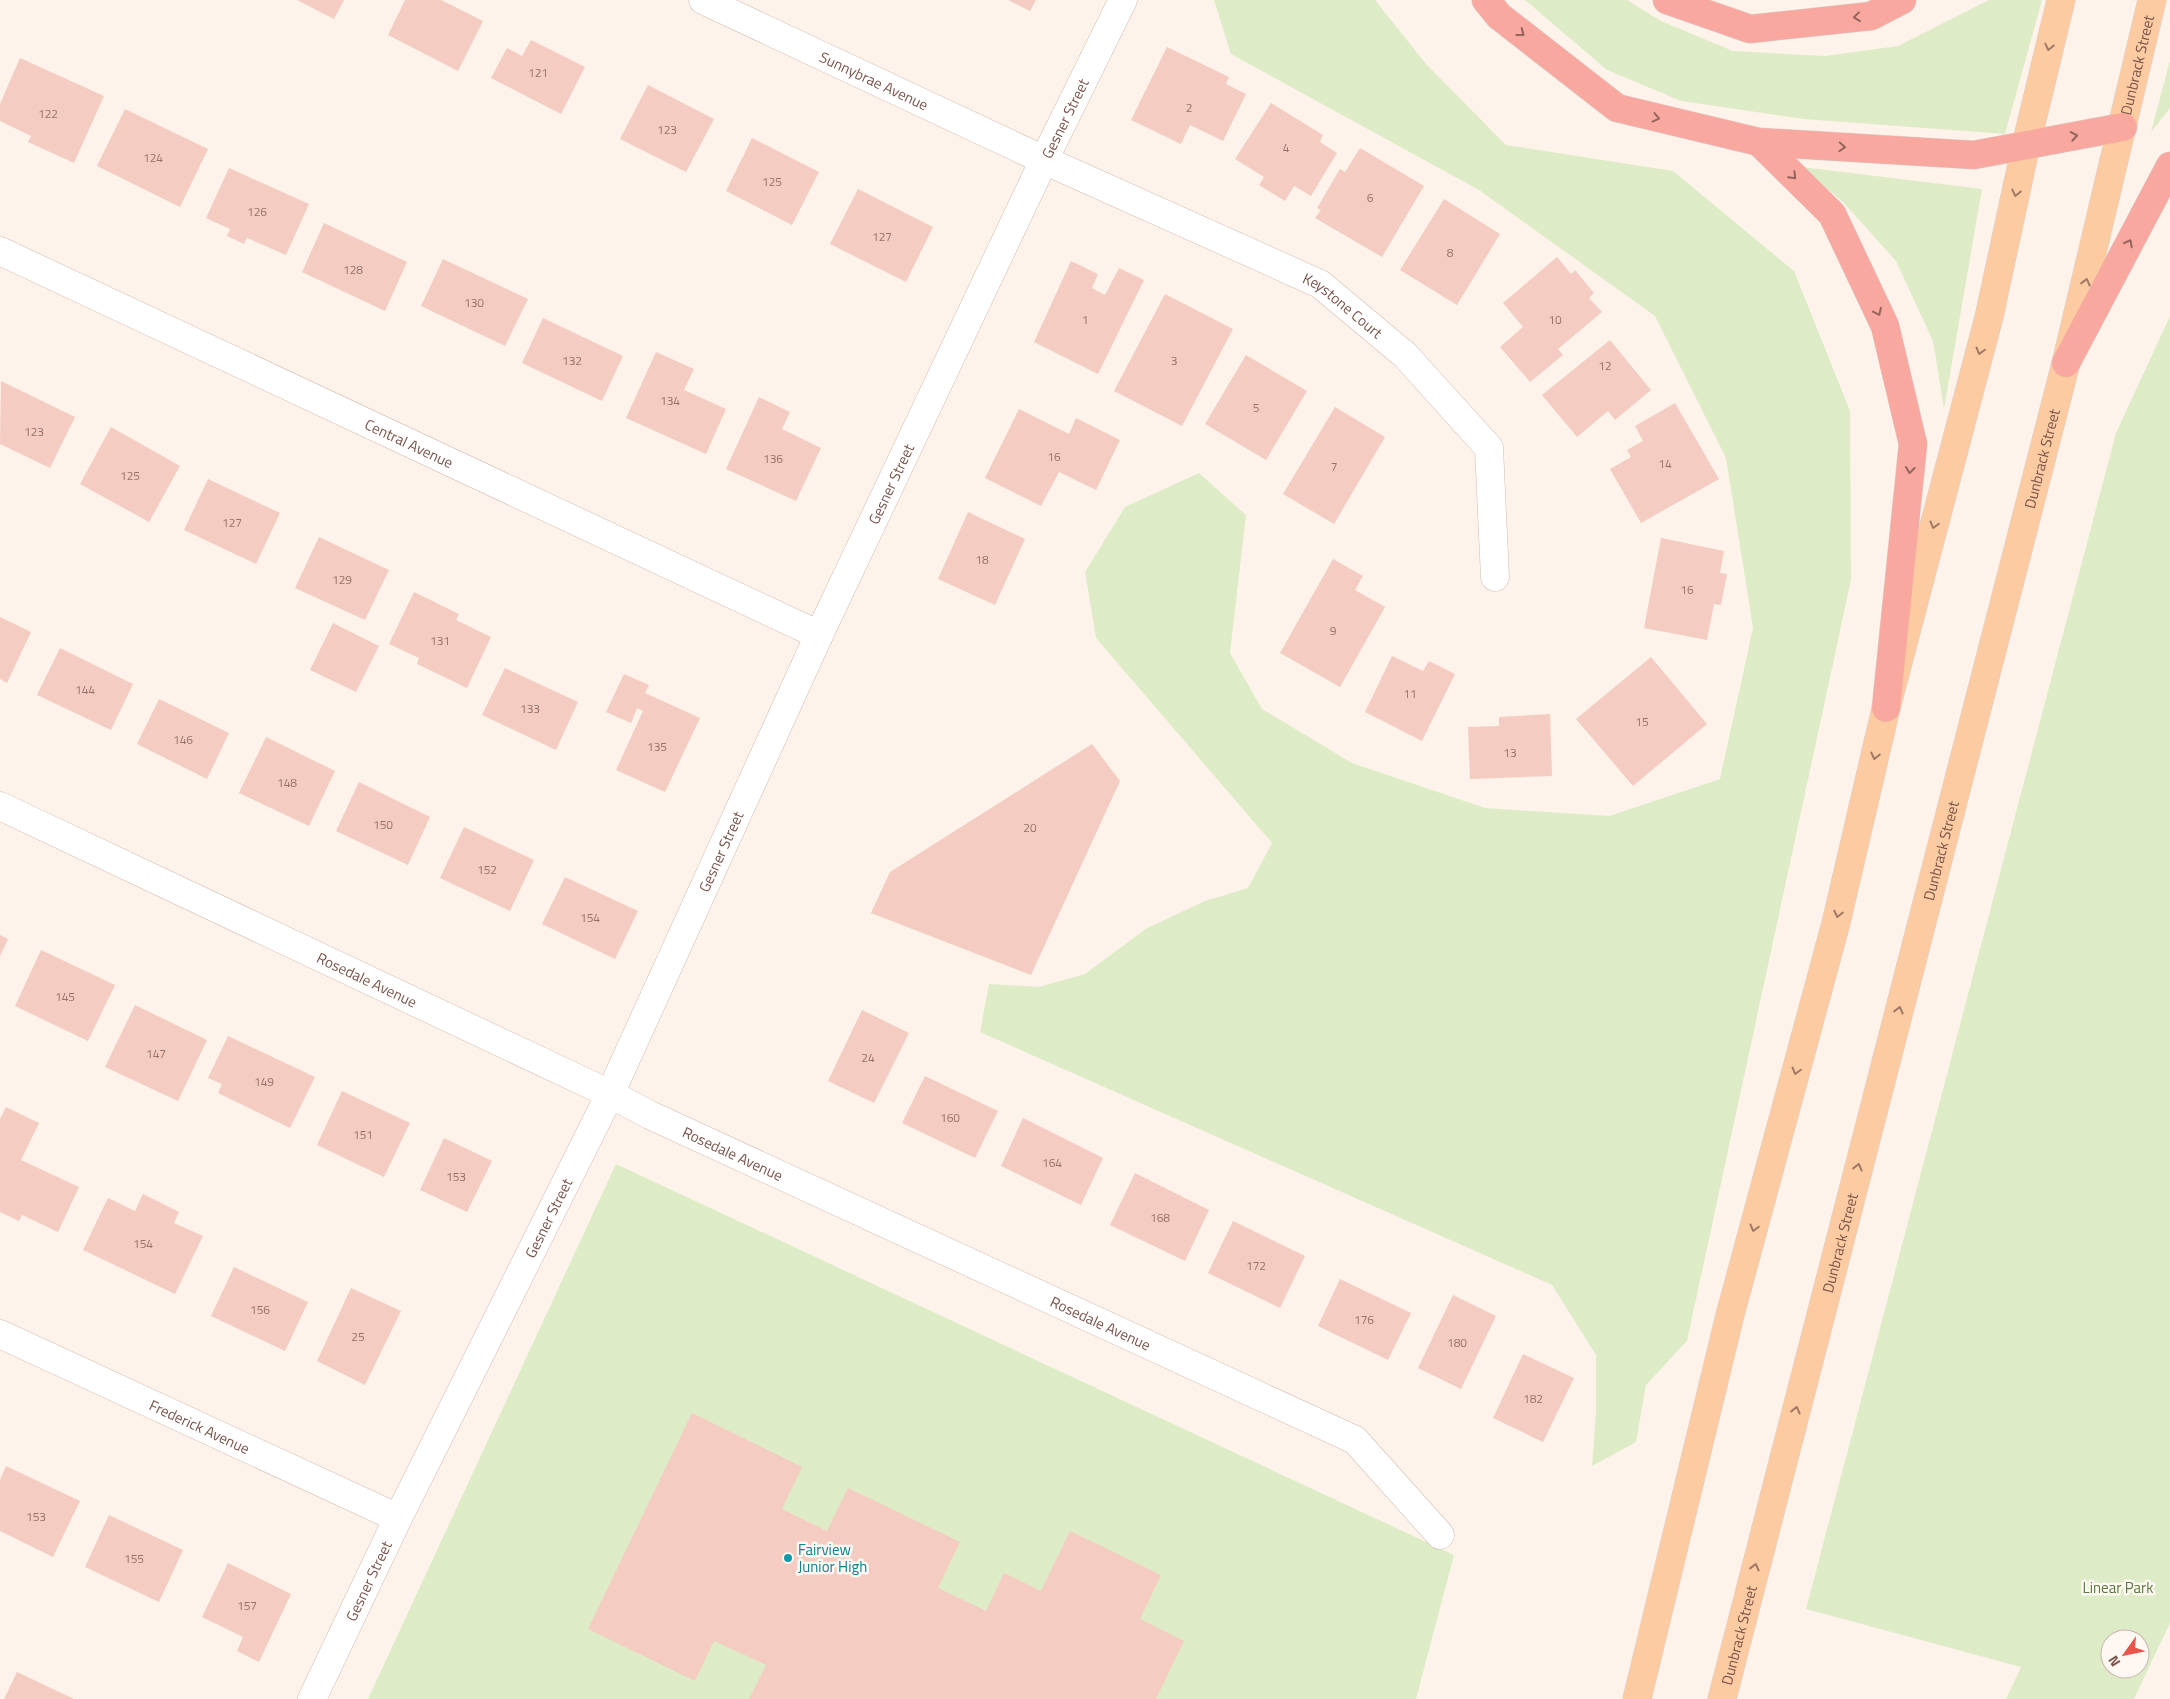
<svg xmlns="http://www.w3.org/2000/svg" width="2170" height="1699" font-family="'Titillium Web',sans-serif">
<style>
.green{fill:#ddecc7;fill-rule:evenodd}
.building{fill:#f4ccc1}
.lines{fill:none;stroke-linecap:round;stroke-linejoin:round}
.minor-casing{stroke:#d3bbb1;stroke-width:29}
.major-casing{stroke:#dacfcd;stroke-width:29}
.highway-casing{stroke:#dacfcd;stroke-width:29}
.minor{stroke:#fff;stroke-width:28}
.major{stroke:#fdcba2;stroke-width:28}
.highway{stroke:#f9a8a0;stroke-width:28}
.oneway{stroke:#93655c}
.oneway2{stroke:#a17865}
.culture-dot{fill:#0f9aa8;stroke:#fff7f2;stroke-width:2}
.labels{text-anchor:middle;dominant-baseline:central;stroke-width:5;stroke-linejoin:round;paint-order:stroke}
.number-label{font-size:12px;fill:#987268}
.street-label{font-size:15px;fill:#7a544b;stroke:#fff7f2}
.culture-label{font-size:15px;fill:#0d838f;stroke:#fff7f2;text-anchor:start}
.park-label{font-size:15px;fill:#5b7a40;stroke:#fff7f2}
</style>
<rect width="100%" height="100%" fill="#fdf3ea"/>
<!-- green -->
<g class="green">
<path d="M1214,0H1375L1426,64L1506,145L1673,171L1794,271L1850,411L1851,580L1687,1341L1646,1385L1636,1442L1592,1466L1596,1412V1355L1552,1285L980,1032L989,984L1039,987L1085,974L1147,928L1205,901L1248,888L1272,843L1096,638L1085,572L1125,507L1199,473L1246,515L1230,653L1262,709L1352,763L1485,808L1609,816L1720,779L1753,628L1726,458L1655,316L1479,190L1231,54Z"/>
<path d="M1525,0H1627L1661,21L1733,51L1825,56L1898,46L1989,0H2042L2005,134L1804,119L1681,101L1607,70Z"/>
<path d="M2170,60V108L2151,132Z"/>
<path d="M1802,167L1982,189L1944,409L1933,341L1896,261L1843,202Z"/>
<path d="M2170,316V1623L2134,1699H2006L2021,1667L1806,1609L2116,433ZM2110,1639H2140V1669H2110Z"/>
<path d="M616,1164L1454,1555L1416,1699H368Z"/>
</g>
<!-- building -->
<g class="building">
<path d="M297,0H344L334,19Z"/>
<path d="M405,0H441L483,21L458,71L388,35Z"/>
<path d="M1008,0H1036L1030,11Z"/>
<path d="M531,40L585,67L561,114L491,78L507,48L522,56Z"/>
<path d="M1167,47L1229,77L1226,84L1246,94L1223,141L1190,125L1181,144L1131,120Z"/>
<path d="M20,58L104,96L74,163L28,142L31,136L0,121V104Z"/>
<path d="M648,85L714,119L686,172L620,139Z"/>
<path d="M1271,103L1323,135L1320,142L1337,153L1311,196L1294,186L1285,201L1259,185L1264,177L1235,159Z"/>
<path d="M125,109L208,149L180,207L97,166Z"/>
<path d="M752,138L819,172L792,225L726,191Z"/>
<path d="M1360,148L1424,186L1382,257L1315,218L1321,210L1317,208L1340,169L1345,172Z"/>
<path d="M229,168L309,204L286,255L247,238L244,244L227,236L230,229L206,218Z"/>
<path d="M858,189L933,227L906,282L830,244Z"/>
<path d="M1444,199L1500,234L1457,305L1400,270Z"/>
<path d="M324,223L407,262L385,311L302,272Z"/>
<path d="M1557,257L1571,274L1575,270L1594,293L1589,298L1602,312L1558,349L1563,355L1530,382L1500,347L1523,327L1503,303Z"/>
<path d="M443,259L528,299L505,346L421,306Z"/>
<path d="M1071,261L1098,274L1092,288L1105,295L1119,268L1144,280L1098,374L1034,342Z"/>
<path d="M1165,294L1233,329L1182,426L1114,391Z"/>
<path d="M543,318L623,356L602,401L522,363Z"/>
<path d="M1610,340L1651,390L1615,420L1608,411L1577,437L1542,395Z"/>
<path d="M656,352L694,369L684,390L726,409L706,454L626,418Z"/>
<path d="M1246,355L1307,391L1266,460L1205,424Z"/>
<path d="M1,381L75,417L50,468L0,444Z"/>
<path d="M759,397L790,412L782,429L821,448L796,501L726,469Z"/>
<path d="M1675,403L1719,479L1641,523L1610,469L1631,457L1627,450L1643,441L1635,426Z"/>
<path d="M1335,407L1385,437L1334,524L1283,494Z"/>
<path d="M1019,409L1069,434L1076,418L1120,440L1096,490L1059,472L1041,506L985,478Z"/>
<path d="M111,427L180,466L149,522L80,484Z"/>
<path d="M208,479L280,513L256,564L184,530Z"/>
<path d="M968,512L1025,539L995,605L938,579Z"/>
<path d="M319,537L389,570L365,620L295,588Z"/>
<path d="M1661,538L1724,551L1720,573L1727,574L1721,605L1714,604L1707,640L1644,628Z"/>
<path d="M1333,559L1363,576L1355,590L1385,607L1340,687L1280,653Z"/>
<path d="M414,592L459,614L456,620L491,637L467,688L417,664L419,658L389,644Z"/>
<path d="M0,617L31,632L7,683L0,679Z"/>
<path d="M333,623L379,646L356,692L310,670Z"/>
<path d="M60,648L133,684L111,730L37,695Z"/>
<path d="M1392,656L1423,671L1429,661L1455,674L1422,741L1365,712Z"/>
<path d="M1651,657L1707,724L1633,786L1576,719Z"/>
<path d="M505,668L578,702L556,750L482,715Z"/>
<path d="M624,674L649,685L645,693L700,718L665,792L616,770L643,711L637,708L631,723L606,712Z"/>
<path d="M159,699L229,733L207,779L137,744Z"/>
<path d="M1550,714L1552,776L1470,779L1468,727L1499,726V717Z"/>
<path d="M266,737L335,771L309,826L239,793Z"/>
<path d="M1092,744L1120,781L1031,975L871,913L890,872Z"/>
<path d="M359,782L430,817L408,865L336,831Z"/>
<path d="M464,827L534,860L510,911L440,878Z"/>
<path d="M565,877L638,911L615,959L542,924Z"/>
<path d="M0,935L8,939L0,956Z"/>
<path d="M41,950L115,985L88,1041L15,1006Z"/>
<path d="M135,1005L207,1040L178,1101L105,1067Z"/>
<path d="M862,1010L909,1033L874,1103L828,1081Z"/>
<path d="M228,1036L315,1077L290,1128L218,1093L222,1084L208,1078Z"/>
<path d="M925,1076L998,1111L975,1158L902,1123Z"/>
<path d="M342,1091L410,1123L384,1177L317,1145Z"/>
<path d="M6,1107L39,1123L21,1160L79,1187L58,1232L22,1215L19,1221L0,1212V1119Z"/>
<path d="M1023,1118L1103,1158L1081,1205L1001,1166Z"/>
<path d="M444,1138L492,1161L467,1212L420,1190Z"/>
<path d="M1135,1173L1209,1210L1185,1261L1110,1225Z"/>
<path d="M143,1194L179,1212L174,1223L203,1236L175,1294L83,1250L108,1198L135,1211Z"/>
<path d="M1233,1221L1305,1256L1280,1308L1208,1273Z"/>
<path d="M234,1267L308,1302L285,1351L211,1316Z"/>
<path d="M1340,1279L1411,1313L1388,1360L1318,1326Z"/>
<path d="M351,1288L401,1311L365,1385L317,1361Z"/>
<path d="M1453,1295L1496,1316L1461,1389L1418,1368Z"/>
<path d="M1523,1354L1574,1378L1543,1442L1493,1418Z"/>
<path d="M692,1413L802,1467L782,1509L827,1531L848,1488L960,1542L938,1588L986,1611L1004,1573L1041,1591L1070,1531L1161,1575L1140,1619L1184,1641L1156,1699H749L766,1665L714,1641L695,1681L588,1629Z"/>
<path d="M6,1466L80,1501L53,1557L0,1531V1480Z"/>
<path d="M109,1515L183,1550L159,1602L85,1567Z"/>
<path d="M228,1563L291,1594L259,1662L237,1651L243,1637L202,1617Z"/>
<path d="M17,1672L74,1699H4Z"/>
</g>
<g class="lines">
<defs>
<g id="minor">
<path id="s1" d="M703,0L1044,160L1320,284L1405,355L1489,448L1495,577"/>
<path id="s2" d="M0,251L819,635"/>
<path id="s3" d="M0,806L610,1094L650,1115L1355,1440L1440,1535"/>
<path id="s4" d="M0,1334L398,1518"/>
<path id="s5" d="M312,1699L398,1518L610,1094L819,635L1044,160L1123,0"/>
</g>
<g id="major">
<path d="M1637,1699L1730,1315L1836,923L1886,708L1989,317L2026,145L2061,0"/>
<path id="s6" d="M1722,1699L2066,363L2152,0"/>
</g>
<g id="highway">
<path d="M1486,0L1499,16L1617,108L1759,142L1974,155L2123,127"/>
<path d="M1667,0L1750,29L1871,16L1902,0"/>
<path d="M1759,142L1832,214L1885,326L1913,444L1886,708"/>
<path d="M2066,363L2170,166"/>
</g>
</defs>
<!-- minor casing -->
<use href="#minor" class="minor-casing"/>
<!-- major casing -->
<use href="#major" class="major-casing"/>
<!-- highway casing -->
<use href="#highway" class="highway-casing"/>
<!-- minor -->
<use href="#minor" class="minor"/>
<!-- major -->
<use href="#major" class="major"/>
<!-- highway -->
<use href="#highway" class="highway"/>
</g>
<!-- one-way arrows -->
<defs><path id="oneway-chevron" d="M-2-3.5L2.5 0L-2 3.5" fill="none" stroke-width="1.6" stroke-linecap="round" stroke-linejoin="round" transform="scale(1.25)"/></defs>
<g class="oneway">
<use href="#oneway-chevron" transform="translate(1857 17) rotate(174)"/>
<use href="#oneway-chevron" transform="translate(1521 33) rotate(38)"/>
<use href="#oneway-chevron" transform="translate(1656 118) rotate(13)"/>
<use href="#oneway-chevron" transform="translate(2074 136) rotate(-10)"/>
<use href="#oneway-chevron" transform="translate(1842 147) rotate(3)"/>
<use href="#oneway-chevron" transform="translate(1793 176) rotate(45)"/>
<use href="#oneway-chevron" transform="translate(2129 243) rotate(-62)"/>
<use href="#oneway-chevron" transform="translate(1878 312) rotate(65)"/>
<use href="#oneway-chevron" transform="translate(1910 470) rotate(96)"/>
</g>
<g class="oneway2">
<use href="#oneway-chevron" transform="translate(2049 47) rotate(103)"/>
<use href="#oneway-chevron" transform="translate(2016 193) rotate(102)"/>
<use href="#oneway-chevron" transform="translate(2086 282) rotate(-76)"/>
<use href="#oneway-chevron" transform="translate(1980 351) rotate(105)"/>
<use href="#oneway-chevron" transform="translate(1934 525) rotate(105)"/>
<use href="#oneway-chevron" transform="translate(1875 756) rotate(103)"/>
<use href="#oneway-chevron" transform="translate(1838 914) rotate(103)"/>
<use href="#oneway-chevron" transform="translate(1899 1010) rotate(-76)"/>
<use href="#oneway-chevron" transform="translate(1796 1071) rotate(105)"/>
<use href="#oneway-chevron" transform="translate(1858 1167) rotate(-76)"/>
<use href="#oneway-chevron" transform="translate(1754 1228) rotate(105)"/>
<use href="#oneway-chevron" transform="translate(1796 1410) rotate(-76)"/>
<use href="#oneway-chevron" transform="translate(1755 1567) rotate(-76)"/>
</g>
<!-- markers -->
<circle class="culture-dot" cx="788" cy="1558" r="5"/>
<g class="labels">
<!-- number labels -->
<g class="number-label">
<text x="538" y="72">121</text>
<text x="1189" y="107">2</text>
<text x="48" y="113">122</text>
<text x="667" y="129">123</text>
<text x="1286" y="147">4</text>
<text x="153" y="157">124</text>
<text x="772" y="181">125</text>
<text x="1370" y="197">6</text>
<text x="257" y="211">126</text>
<text x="882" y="236">127</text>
<text x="1450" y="252">8</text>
<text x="353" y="269">128</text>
<text x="474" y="302">130</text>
<text x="1085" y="319">1</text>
<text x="1555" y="319">10</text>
<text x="572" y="360">132</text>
<text x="1174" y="360">3</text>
<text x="1605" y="365">12</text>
<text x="670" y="400">134</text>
<text x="1256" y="407">5</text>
<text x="34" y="431">123</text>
<text x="1054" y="456">16</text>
<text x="773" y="458">136</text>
<text x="1665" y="463">14</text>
<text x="1334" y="466">7</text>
<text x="130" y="475">125</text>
<text x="232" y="522">127</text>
<text x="982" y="559">18</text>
<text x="342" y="579">129</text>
<text x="1687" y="589">16</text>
<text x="1333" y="630">9</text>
<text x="440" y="640">131</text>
<text x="85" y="689">144</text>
<text x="1410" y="693">11</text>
<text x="530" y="708">133</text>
<text x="1642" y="721">15</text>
<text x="183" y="739">146</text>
<text x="657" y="746">135</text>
<text x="1510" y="752">13</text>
<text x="287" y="782">148</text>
<text x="383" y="824">150</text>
<text x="1030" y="827">20</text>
<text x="487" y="869">152</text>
<text x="590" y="917">154</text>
<text x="65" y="996">145</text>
<text x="156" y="1053">147</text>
<text x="868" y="1057">24</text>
<text x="264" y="1081">149</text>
<text x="950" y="1117">160</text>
<text x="363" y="1134">151</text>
<text x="1052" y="1162">164</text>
<text x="456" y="1176">153</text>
<text x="1160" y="1217">168</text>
<text x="143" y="1243">154</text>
<text x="1256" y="1265">172</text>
<text x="260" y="1309">156</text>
<text x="1364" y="1319">176</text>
<text x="358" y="1336">25</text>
<text x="1457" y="1342">180</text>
<text x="1533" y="1398">182</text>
<text x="36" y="1516">153</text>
<text x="134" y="1558">155</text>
<text x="247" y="1605">157</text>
</g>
<!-- street labels -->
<g class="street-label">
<text stroke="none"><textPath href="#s6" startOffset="1686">Dunbrack Street</textPath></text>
<text stroke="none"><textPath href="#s1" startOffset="189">Sunnybrae Avenue</textPath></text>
<text stroke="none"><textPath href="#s5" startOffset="1751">Gesner Street</textPath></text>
<text stroke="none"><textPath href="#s1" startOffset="710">Keystone Court</textPath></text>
<text stroke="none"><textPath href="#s2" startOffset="452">Central Avenue</textPath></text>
<text stroke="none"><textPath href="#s6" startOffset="1281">Dunbrack Street</textPath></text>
<text stroke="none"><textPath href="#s5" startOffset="1346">Gesner Street</textPath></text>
<text stroke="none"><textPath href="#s6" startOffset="876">Dunbrack Street</textPath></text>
<text stroke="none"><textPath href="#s5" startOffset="941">Gesner Street</textPath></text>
<text stroke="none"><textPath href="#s3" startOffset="406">Rosedale Avenue</textPath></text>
<text stroke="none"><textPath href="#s3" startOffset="811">Rosedale Avenue</textPath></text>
<text stroke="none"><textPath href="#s5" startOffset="536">Gesner Street</textPath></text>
<text stroke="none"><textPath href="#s6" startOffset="471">Dunbrack Street</textPath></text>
<text stroke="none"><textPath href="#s3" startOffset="1216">Rosedale Avenue</textPath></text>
<text stroke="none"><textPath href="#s4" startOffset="220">Frederick Avenue</textPath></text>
<text stroke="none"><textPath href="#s5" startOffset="131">Gesner Street</textPath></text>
<text stroke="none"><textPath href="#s6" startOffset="66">Dunbrack Street</textPath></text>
</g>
<!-- culture labels -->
<g class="culture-label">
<text x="798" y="1549">Fairview<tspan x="798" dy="17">Junior High</tspan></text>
</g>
<!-- park labels -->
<g class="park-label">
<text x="2118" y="1587">Linear Park</text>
</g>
</g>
<!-- north arrow -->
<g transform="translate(2125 1654) rotate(237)"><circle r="24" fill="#fff7f2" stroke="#cab6af"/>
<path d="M0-4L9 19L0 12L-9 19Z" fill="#ea554c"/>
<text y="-8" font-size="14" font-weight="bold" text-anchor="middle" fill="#7a544b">N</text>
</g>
</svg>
